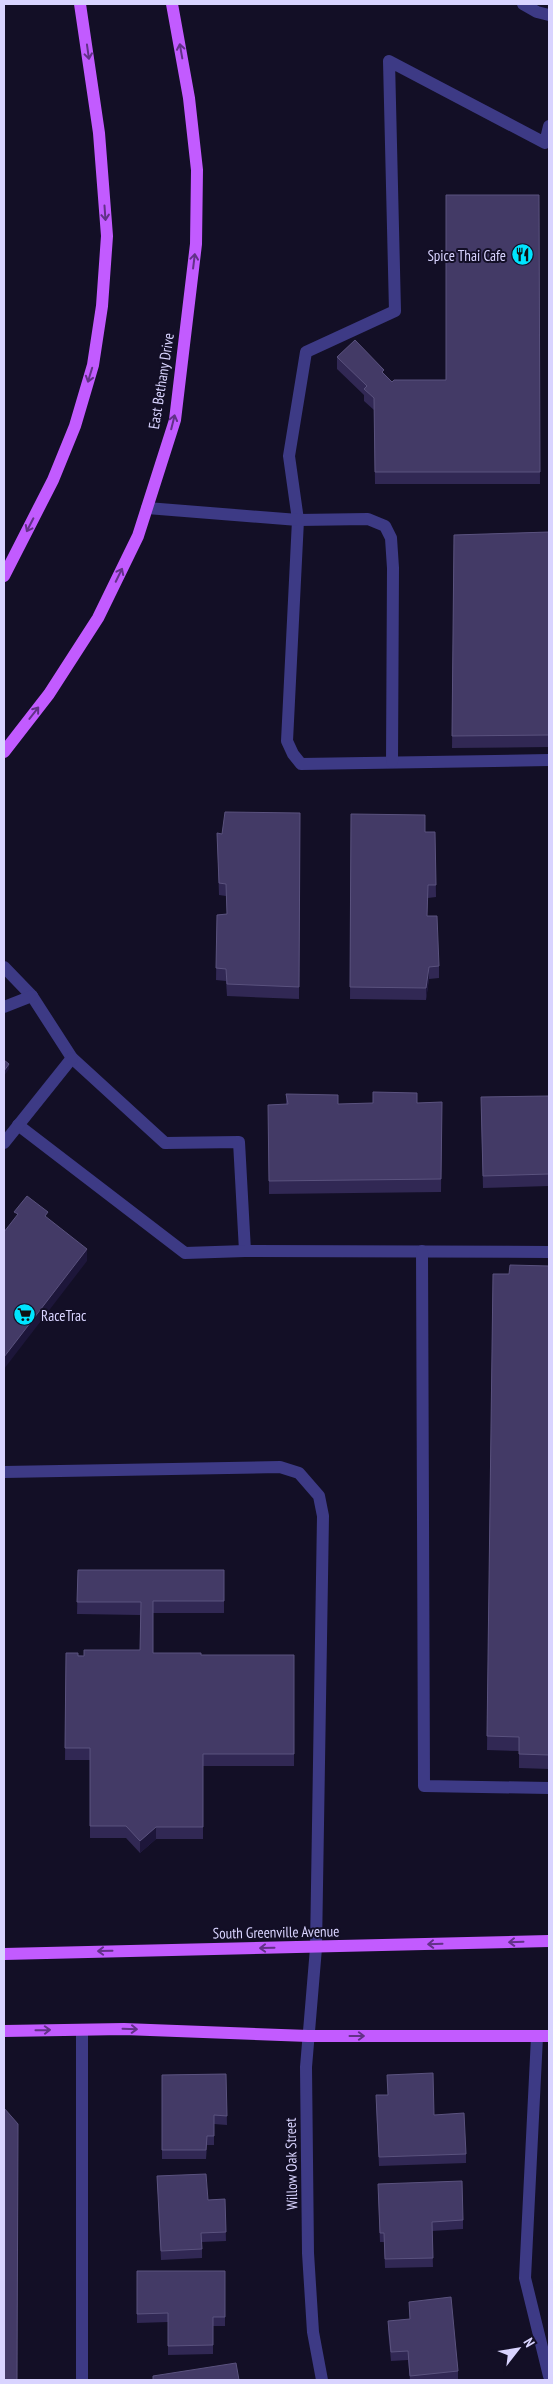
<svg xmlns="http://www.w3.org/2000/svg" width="553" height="2384" font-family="'PT Sans Narrow',sans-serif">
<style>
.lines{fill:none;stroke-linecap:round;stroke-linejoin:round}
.minor{stroke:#3d3a85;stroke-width:12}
.major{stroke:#c25bff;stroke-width:12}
.wall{fill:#312854}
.shaded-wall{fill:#1d163a}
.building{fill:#433a66;stroke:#5a527e}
.oneway{stroke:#623188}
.labels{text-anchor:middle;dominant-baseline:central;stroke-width:4;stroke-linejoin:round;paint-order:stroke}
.poi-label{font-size:15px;fill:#d9d4ff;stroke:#130f26;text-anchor:end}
.street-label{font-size:15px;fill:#d9d4ff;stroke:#130f26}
</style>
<rect width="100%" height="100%" fill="#130f26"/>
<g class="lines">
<!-- minor -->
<g class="minor">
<path d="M523,4L537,12L549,15"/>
<path d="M549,126L545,143L389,61L395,311L306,352L289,456L298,520L287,741L293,754L301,764L549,760"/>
<path d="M147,508L298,520L368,519L385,526L391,538L393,568L392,762"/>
<path d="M4,967L32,996L72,1058L165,1143L239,1142L245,1251"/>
<path d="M4,1007L32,996"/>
<path d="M18,1125L185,1253L245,1251L549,1252"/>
<path d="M4,1143L72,1058"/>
<path d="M422,1251L424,1786L549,1788"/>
<path d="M4,1472L280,1467L299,1473L319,1496L323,1516L316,1948L306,2067L308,2253L313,2332L322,2380"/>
<path d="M82,2030V2380"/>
<path d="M537,2037L525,2278L549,2376"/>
</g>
<!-- major -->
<g class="major">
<path d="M4,576L53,480L75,426L93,365L102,306L107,236L99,133L80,4"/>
<path d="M4,752L49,694L98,618L138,536L175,420L196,244L197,170L189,98L172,4"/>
<path d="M4,1954L549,1941"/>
<path d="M4,2031L124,2029L308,2036H549"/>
</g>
</g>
<!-- wall -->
<g class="wall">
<path d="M539,195L540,484H375L374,410L364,401V395L337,369V357L384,375L392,382L446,380Z"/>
<path d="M549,532V747L452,748L454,535Z"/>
<path d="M300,813L299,999L227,996L226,981L216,980L217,915L227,914L226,896L219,895L217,833L222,834Z"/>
<path d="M351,814L425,832H435L436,897L428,898L427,916L439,966V978L429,979L426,1000L350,999Z"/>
<path d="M286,1094L338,1104L417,1103L442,1102L441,1192L269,1194L268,1105L286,1104Z"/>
<path d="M549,1096V1186L483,1188L481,1109Z"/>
<path d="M549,1266V1769L519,1768V1751L487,1750L493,1274H509Z"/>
<path d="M78,1570H224V1613H153V1653L201,1655H294V1766H203V1839H156L140,1853L126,1838H90V1760H65L66,1653L84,1656L140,1650V1615L77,1614Z"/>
<path d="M226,2074L227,2125L214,2124V2145H207L206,2159H162V2075Z"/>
<path d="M387,2075L434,2115L466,2154V2163L379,2166L376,2104L388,2095Z"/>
<path d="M157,2176L208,2200L225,2199L226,2241L202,2242V2258L161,2260Z"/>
<path d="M378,2193L463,2220V2229L432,2231L433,2267L385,2268L384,2242H380Z"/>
<path d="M137,2271H225V2326H213V2354L168,2355V2322L137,2323Z"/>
<path d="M409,2302L458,2371V2380H410L408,2360L391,2361L388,2330V2321L410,2319Z"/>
</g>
<!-- shaded-wall -->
<g class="shaded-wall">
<path d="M429,967V979L426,1000V988Z"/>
<path d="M9,1064V1069L4,1076V1071Z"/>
<path d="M87,1249V1261L4,1369V1357Z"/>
<path d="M156,1827V1839L140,1853V1841Z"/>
</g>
<!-- building -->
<g class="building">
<path d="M446,195H539L540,472H375L374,398L364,389L367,386L337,357L355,340L384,370L382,372L392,382L394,380H446Z"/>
<path d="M549,532V735L452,736L454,535Z"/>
<path d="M225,812L300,813L299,987L227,984L226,969L216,968L217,915L227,914L226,884L219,883L217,833L222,834Z"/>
<path d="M351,814L425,815V832H435L436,885H428L427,916H437L439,966L429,967L426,988L350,987Z"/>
<path d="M4,1060L9,1064L4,1071Z"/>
<path d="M373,1092L417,1093V1103L442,1102L441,1179L269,1181L268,1105L288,1104L286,1094L338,1095V1104L373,1103Z"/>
<path d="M549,1096V1174L483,1176L481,1097Z"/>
<path d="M27,1196L48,1212L45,1216L87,1249L4,1357V1232L18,1214L14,1212Z"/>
<path d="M510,1265L549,1266V1755L519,1754V1737L487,1736L493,1274H509Z"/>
<path d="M78,1570H224V1601H153V1653H201V1655H294V1754H203V1827H156L140,1841L126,1826H90V1748H65L66,1653H78V1656H84V1650H140L141,1602H77Z"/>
<path d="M433,2073L434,2115L464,2113L466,2154L379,2157L376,2095H388L387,2075Z"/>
<path d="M226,2074L227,2116L214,2115V2136H207L206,2150H162V2075Z"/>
<path d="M4,2108L18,2124L17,2380H4Z"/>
<path d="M206,2174L208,2200L225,2199L226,2232L201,2233L202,2249L161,2251L157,2176Z"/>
<path d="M462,2181L463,2220L432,2222L433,2258L385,2259L384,2233H380L378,2184Z"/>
<path d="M137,2271H225V2317H213V2345L168,2346V2313L137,2314Z"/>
<path d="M451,2297L458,2371L410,2376L408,2351L391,2352L388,2321L410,2319L409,2302Z"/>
<path d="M236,2363L239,2380H153V2376Z"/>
</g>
<!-- one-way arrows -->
<defs><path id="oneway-shaft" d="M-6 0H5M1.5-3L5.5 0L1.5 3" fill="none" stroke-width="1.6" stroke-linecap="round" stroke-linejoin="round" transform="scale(1.25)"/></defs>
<g class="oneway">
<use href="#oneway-shaft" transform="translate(181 51) rotate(-100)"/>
<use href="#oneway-shaft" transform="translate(88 52) rotate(82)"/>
<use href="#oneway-shaft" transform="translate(105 213) rotate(86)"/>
<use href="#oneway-shaft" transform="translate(194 261) rotate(-83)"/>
<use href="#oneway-shaft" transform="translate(90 375) rotate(107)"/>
<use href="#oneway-shaft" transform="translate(173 422) rotate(-76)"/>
<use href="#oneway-shaft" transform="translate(30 525) rotate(117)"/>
<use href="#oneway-shaft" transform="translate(119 575) rotate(-64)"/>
<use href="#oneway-shaft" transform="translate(34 713) rotate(-52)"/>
<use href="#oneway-shaft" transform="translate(516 1942) rotate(178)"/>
<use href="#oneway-shaft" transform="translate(435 1944) rotate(178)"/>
<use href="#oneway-shaft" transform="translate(267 1948) rotate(179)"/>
<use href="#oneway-shaft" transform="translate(105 1951) rotate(179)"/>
<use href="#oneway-shaft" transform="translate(130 2029) rotate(2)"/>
<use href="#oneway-shaft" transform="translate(43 2030) rotate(-1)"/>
<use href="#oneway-shaft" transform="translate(357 2036)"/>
</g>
<!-- icons -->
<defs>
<symbol id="restaurant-disc" viewBox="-11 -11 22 22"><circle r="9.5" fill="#00e5ff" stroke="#130f26"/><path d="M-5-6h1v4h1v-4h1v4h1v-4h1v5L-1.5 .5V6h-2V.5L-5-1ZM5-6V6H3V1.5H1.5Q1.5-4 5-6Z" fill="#111"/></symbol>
<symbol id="supermarket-disc" viewBox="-11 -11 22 22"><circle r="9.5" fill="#00e5ff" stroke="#130f26"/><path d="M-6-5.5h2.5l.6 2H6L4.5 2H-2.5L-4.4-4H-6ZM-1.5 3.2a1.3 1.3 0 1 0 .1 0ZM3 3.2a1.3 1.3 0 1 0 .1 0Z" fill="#111"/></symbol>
</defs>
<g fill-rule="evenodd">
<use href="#restaurant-disc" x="510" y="242" width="25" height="25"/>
<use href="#supermarket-disc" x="12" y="1302" width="25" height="25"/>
</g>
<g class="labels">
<!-- poi labels -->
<g class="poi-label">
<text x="506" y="255">Spice Thai Cafe</text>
<text x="41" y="1315" text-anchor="start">RaceTrac</text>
</g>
<!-- street labels -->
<g class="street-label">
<text transform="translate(161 381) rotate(-81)">East Bethany Drive</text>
<text transform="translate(276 1932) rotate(-1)">South Greenville Avenue</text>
<text transform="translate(291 2164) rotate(-91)">Willow Oak Street</text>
</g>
</g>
<!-- border -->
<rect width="553" height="2384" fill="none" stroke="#d9d4ff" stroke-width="10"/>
<!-- north arrow -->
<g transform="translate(518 2349) rotate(59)" stroke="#130f26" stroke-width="4" paint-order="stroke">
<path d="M0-4L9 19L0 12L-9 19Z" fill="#d9d4ff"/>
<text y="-8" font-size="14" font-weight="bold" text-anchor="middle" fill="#d9d4ff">N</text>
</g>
</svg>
